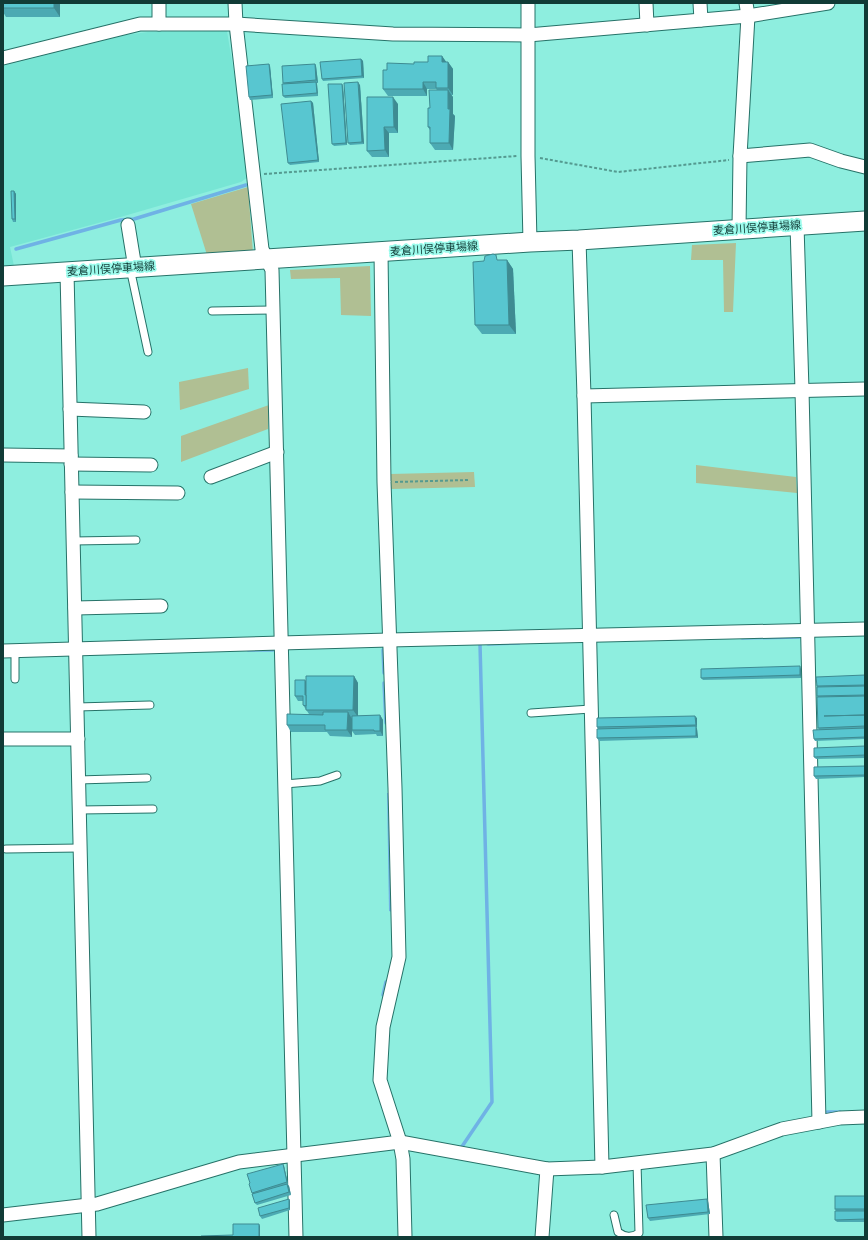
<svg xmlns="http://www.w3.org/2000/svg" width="868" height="1240" font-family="Karla,'Noto Sans JP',sans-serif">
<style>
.built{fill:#77e5d4}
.green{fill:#b0bf93}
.water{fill:#6fb2e5}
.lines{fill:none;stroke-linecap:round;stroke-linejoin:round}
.stream{stroke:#6fb2e5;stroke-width:3.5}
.service-casing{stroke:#267268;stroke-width:9}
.minor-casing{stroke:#267268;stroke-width:15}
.secondary-casing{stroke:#267268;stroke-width:21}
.path{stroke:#549a90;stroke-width:2;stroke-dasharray:3 2;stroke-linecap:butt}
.service{stroke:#fff;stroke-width:7}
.minor{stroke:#fff;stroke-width:13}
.secondary{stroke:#fff;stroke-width:19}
.wall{fill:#4caab3}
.shaded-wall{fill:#3e8b92}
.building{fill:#58c6d0;stroke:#3e8b92}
.labels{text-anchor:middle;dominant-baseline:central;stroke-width:3.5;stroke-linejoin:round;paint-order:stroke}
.street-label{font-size:11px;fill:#113b36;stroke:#9bfbec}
</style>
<rect width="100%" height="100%" fill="#8eeedf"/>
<!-- built -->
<path class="built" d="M227,31L251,175L241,182L124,216L10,247L14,266L3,267V66L126,35L148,32Z"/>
<!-- green -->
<g class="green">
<path d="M248,187L253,253L207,255L191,204Z"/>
<path d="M736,243L733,312H724L723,260H691L692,245Z"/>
<path d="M370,266L371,316L341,315L340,278L291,279L290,270Z"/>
<path d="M248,368L249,389L180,410L179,382Z"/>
<path d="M269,405L268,429L181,462V436Z"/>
<path d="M696,465L796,477L797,493L696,483Z"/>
<path d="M474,472L475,487L391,489L390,474Z"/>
</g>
<!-- water -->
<path class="water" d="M387,793H391L392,912L389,911Z"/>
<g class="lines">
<!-- stream -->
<g class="stream">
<path d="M16,249L121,220L134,219L246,185"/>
<path d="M742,638L799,637"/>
<path d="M488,644L519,643"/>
<path d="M248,650H273"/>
<path d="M383,650L384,673"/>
<path d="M384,683L386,723"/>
<path d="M383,995L386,982"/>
<path d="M827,1112H840"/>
<path d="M461,1148L492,1102L480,644"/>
</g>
<defs>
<g id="service">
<path d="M130,268L148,352"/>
<path d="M212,311L273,310"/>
<path d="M73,541L136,540"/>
<path d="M15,679V651"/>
<path d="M77,707L150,705"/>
<path d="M531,713L591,709"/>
<path d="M78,780L147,778"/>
<path d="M285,784L320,781L337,775"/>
<path d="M79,810L153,809"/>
<path d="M6,849L80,848"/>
<path d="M614,1215L618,1232C625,1237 631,1238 639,1233L637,1163"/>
</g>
<g id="minor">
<path d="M235,3L236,24L262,249L272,270L296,1237"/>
<path d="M528,3V156L530,242"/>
<path d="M646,3L647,25"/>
<path d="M700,3L701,20"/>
<path d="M159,24V3"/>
<path d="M3,58L140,24H236L393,34L528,35L748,16L828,3"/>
<path d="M740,156L810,150L841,161L865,167"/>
<path d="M128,225L135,268"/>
<path d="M797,225L802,390L819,1122"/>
<path d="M739,229L740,156L748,16L746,3"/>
<path d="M579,240L584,396L602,1167"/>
<path d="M381,252L384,482L395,788L399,957L383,1027L380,1080L400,1142L403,1159L405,1237"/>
<path d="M67,272L89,1237"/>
<path d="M584,396L865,389"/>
<path d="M70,409L144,412"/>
<path d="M3,455L71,456"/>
<path d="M71,464L151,465"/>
<path d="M211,477L277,452"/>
<path d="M72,492L178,493"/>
<path d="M75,608L161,606"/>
<path d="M3,651L389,640L865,629"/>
<path d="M3,739H78"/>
<path d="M713,1154L716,1237"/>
<path d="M3,1215L97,1204L239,1162L400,1142L547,1169L602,1167L713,1154L782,1129L840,1118L865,1117"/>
<path d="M542,1237L547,1169"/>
</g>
<path id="secondary" d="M3,276L530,242L579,240L865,221"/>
</defs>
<!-- service casing -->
<use href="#service" class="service-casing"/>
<!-- minor casing -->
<use href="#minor" class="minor-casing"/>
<!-- secondary casing -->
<use href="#secondary" class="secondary-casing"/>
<!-- path -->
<g class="path">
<path d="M540,158L618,172L729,160"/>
<path d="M264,174L517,156"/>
<path d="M395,482L468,480"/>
</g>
<!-- service -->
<use href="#service" class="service"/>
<!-- minor -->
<use href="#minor" class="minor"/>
<!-- secondary -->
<use href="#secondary" class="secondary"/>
</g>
<!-- wall -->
<g class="wall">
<path d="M60,3V17H6L3,12V8Z"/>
<path d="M442,56L446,62H448L453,69V95H451L453,97V114L455,116L453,150H435L430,143V130L428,127L430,108L437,90L436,89H427V96H388L383,89L387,70L414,64L428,62Z"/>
<path d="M361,59L363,61L364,78L323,81L322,79Z"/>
<path d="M269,64L270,66L273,98L250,100L249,97Z"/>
<path d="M315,64L316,66L318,83H316L317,84L318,96L285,98L283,96L284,84L283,83Z"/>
<path d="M360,85L364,144L350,145L348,143Z"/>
<path d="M343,86L347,145L334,146L332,144Z"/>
<path d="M311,101L313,103L319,162L290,165L288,163Z"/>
<path d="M398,104V133H389V157H372L367,151Z"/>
<path d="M14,191L16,194V222H13L12,219Z"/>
<path d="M500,260H507L513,269L516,334H482L475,325Z"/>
<path d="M801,669V678L703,680L701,678Z"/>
<path d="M865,675V739L815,741L814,739L819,729L818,728V697L817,696V686Z"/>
<path d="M354,676L358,683V716L380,715L383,720V736H377L376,734L355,735L352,731V737L330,736L327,732H291L287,725L309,714L303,705V701H298L295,696L306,682Z"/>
<path d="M697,718V727H696L697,729L698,738L599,741L597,738L598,729L597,727Z"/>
<path d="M865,746V758L816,759L814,757Z"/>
<path d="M865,766V777L816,779L814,776Z"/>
<path d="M283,1164L284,1166L288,1185L289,1186L291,1195L257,1205L255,1203L252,1193Z"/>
<path d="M865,1196V1222H837L835,1220L836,1211L835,1209Z"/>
<path d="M289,1199L290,1201V1210L262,1219L260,1216Z"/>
<path d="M708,1201L710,1214L650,1221L648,1218Z"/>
</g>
<!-- shaded-wall -->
<g class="shaded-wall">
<path d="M54,3H60V17L54,8Z"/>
<path d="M442,56L447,63L442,62Z"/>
<path d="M361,59L363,61L364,78L362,76Z"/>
<path d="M448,62L453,69V95L448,88Z"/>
<path d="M269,64L270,66L273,98L272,95Z"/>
<path d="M315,64L316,66L318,83L316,80Z"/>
<path d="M316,82L317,84L318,96L317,93Z"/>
<path d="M358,82L360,85L364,144L362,142Z"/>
<path d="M423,82L427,89V96L423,89Z"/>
<path d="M342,84L343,86L347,145L346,143Z"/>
<path d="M448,90L453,97V114L455,116L453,150L449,143Z"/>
<path d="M393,97L398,104V133L394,127Z"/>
<path d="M311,101L313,103L319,162L318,160Z"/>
<path d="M384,127L389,133V157L385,150Z"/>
<path d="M14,191L16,194V222L15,219Z"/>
<path d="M507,260L513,269L516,334L509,325Z"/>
<path d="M800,666L801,669V678L800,675Z"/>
<path d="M354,676L358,683V717L353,710Z"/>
<path d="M305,680L308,685L307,706L305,695Z"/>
<path d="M348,712L352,719V737L347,730Z"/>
<path d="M380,715L383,720V736L380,731Z"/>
<path d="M695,716L697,718V727L696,725Z"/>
<path d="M696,726L697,729L698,738L696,736Z"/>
<path d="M283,1164L284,1166L288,1184L287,1182Z"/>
<path d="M287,1184L289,1186L291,1195L289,1192Z"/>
<path d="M289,1199L290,1201V1210L289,1208Z"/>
<path d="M707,1199L708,1201L710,1214L708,1212Z"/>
<path d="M259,1224L260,1226V1237H259Z"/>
</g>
<!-- building -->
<g class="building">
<rect x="3" y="3" width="51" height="5"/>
<path d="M428,56H442V62H448V88H436V82H423V89H383V70H387V63L414,64V62H428Z"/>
<path d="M361,59L362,76L322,79L320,62Z"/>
<path d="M269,64L272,95L249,97L246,66Z"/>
<path d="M315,64L316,80L283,83L282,66Z"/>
<path d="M316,82L317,93L283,96L282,84Z"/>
<path d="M358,82L362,142L348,143L344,83Z"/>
<path d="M328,84H342L346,143L332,144Z"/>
<path d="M429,90H448V109H450L449,143H430V127H428V108H430Z"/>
<path d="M367,97H393L394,127H384L385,150L367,151Z"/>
<path d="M311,101L318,160L288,163L281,104Z"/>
<path d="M11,191H14L15,219H12Z"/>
<path d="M493,254L496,255L497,260H507L509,325H475L473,262L484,261L485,256Z"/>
<path d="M800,666V675L701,678V669Z"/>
<path d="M865,675V685L817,686L816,677Z"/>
<path d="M306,676H354L353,710H306Z"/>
<path d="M295,680H305V695H306V706L303,705V696H295Z"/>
<path d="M865,686V695L817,696V687Z"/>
<path d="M865,696V715L824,716L865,715V726L818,728L817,697Z"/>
<path d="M323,712H348L347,730H325V725H287V714L323,715Z"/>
<path d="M380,715V731H374V730H352V716Z"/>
<path d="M695,716L696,725L597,727V718Z"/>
<path d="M696,726V736L597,738V729Z"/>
<path d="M865,728V737L814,739L813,730Z"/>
<path d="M865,746V755L814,757V748Z"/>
<path d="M865,766V775L814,776V767Z"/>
<path d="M283,1164L287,1182L252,1193L249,1184L250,1183L247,1174Z"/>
<path d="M287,1184L289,1192L255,1203L252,1194Z"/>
<rect x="835" y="1196" width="30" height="13"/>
<path d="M289,1199V1208L260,1216L258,1208Z"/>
<path d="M707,1199L708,1212L648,1218L646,1205Z"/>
<path d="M835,1211H865V1219L835,1220Z"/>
<path d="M233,1224H259V1237H201V1236L233,1235Z"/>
</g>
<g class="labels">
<!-- street labels -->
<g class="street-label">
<text transform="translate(757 228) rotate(-4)">麦倉川俣停車場線</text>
<text transform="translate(434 249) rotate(-4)">麦倉川俣停車場線</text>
<text transform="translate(111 269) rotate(-4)">麦倉川俣停車場線</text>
</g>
</g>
<!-- border -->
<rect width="868" height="1240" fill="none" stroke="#113b36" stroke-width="8"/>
</svg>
